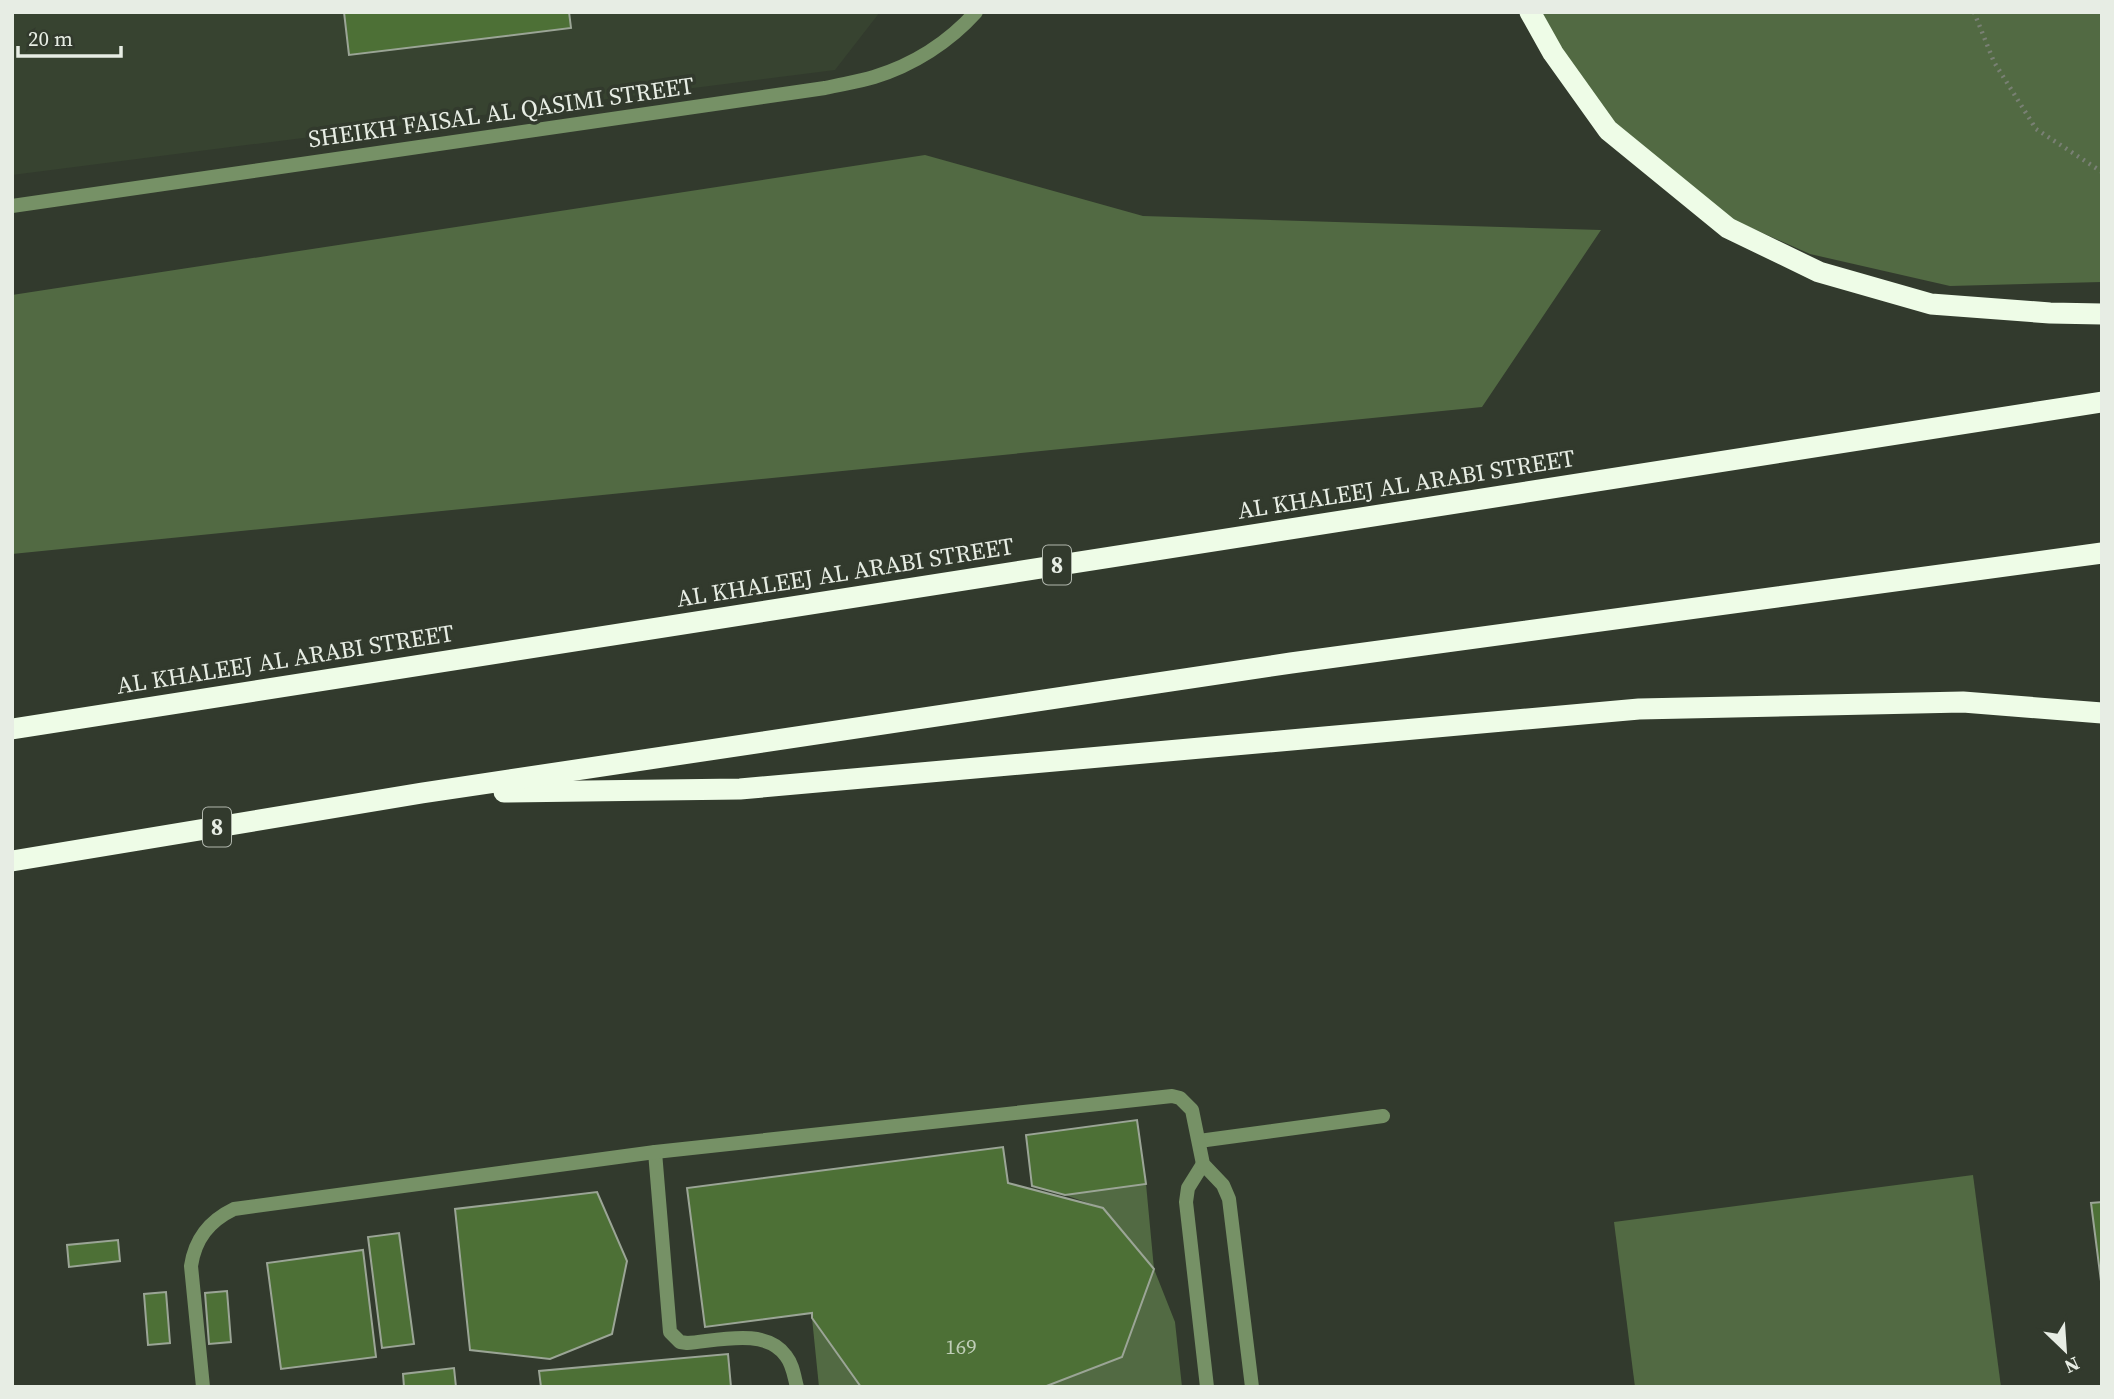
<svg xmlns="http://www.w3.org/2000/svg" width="2114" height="1399" font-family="'Source Serif 4',serif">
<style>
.built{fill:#374330}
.green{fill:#526a43}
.building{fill:#4d7036;stroke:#9ba596;stroke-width:2}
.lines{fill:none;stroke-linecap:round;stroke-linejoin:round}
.path{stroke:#798074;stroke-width:4.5;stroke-dasharray:2 5;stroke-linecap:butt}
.lane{stroke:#769166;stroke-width:14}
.street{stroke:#769166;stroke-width:14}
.highway{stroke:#eefce7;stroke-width:21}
.labels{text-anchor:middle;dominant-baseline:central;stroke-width:7;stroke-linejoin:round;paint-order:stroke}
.number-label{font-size:21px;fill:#c0ceb8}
.shield{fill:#323a2d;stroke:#b1b7ad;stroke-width:2}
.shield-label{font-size:23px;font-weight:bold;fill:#e7ede4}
.street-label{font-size:24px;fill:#e7ede4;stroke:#323a2d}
</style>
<rect width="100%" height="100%" fill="#323a2d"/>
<!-- built -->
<path class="built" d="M12,12H880L835,70L12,175Z"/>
<!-- green -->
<g class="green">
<path d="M1542,12H2102V282L1950,286L1810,254L1711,210L1612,130L1554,40Z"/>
<path d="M925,155L1143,216L1601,230L1482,407L12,554V295Z"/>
<path d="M1973,1175L2001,1387H1635L1614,1222Z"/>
<path d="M1146,1184L1154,1269L1175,1322L1182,1387H1044L1122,1357L1154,1269L1103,1208L1065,1195Z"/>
<path d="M812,1318L861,1387H819Z"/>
</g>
<!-- building -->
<g class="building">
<path d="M344,12H569L571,28L349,55Z"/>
<path d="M1137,1120L1146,1184L1065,1195L1032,1186L1026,1135Z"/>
<path d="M1003,1147L1008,1183L1103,1208L1154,1269L1122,1357L1044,1387H861L812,1318V1313L705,1327L687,1188Z"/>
<path d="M597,1192L627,1261L612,1334L550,1359L470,1350L455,1209Z"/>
<path d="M2102,1202V1289L2091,1203Z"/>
<path d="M399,1233L414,1344L382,1348L368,1237Z"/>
<path d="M118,1240L120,1261L69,1267L67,1245Z"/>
<path d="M363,1250L376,1357L281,1369L267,1263Z"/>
<path d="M227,1291L231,1342L209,1344L205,1293Z"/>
<path d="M166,1292L170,1343L148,1345L144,1294Z"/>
<path d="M728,1354L731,1387H541L539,1371Z"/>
<path d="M454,1368L456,1387H404L403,1374Z"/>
</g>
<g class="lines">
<!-- path -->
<path class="path" d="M1974,12L1994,62L2036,129L2102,172"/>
<!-- lane -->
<g class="lane">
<path d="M1199,1141L1383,1116"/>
<path d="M655,1152L670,1332L680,1342L687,1343C717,1341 766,1327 786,1356C793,1365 794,1376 797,1387"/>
<path d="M1203,1164L1188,1188L1186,1202L1207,1387"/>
<path d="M203,1387L191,1266C195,1239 209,1221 234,1209L655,1152L1172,1096L1180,1098L1192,1110L1203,1164L1223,1185L1229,1199L1252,1387"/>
</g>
<!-- street -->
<path class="street" d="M12,206L825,88C841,84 858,82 874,77C913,65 949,42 976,12"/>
<!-- highway -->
<g class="highway">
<path d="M1530,12L1553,53L1608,130L1728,228L1819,272L1931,304L2050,313L2102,314"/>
<path d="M12,729L2102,402"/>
<path d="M504,792L740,789L1639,709L1963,702L2102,713"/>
<path d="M12,861L422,793L1291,663L2102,553"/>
</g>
</g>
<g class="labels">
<!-- number labels -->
<g class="number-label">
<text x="961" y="1346">169</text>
</g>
<!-- shield labels -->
<g class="shield">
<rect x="1043" y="545.5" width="28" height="39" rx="5"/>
<rect x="203" y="807.5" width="28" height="39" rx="5"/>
</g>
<g class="shield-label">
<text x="1057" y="565">8</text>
<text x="217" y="827">8</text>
</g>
<!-- street labels -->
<g class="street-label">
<text transform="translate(501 112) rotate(-8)">SHEIKH FAISAL AL QASIMI STREET</text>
<text transform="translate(1406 484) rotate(-9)">AL KHALEEJ AL ARABI STREET</text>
<text transform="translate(845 572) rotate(-9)">AL KHALEEJ AL ARABI STREET</text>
<text transform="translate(285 659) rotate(-9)">AL KHALEEJ AL ARABI STREET</text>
</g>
</g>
<!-- border -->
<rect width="2114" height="1399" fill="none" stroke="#e7ede4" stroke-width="28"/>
<!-- north arrow -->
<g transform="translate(2065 1350) rotate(155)" stroke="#323a2d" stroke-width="5" paint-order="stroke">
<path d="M0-5L12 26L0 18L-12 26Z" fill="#e7ede4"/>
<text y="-10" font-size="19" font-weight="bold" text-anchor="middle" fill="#e7ede4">N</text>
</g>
<!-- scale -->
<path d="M18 46v10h103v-10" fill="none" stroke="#e7ede4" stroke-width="3.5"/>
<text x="28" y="46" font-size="21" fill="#e7ede4" stroke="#323a2d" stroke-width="5" paint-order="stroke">20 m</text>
</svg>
